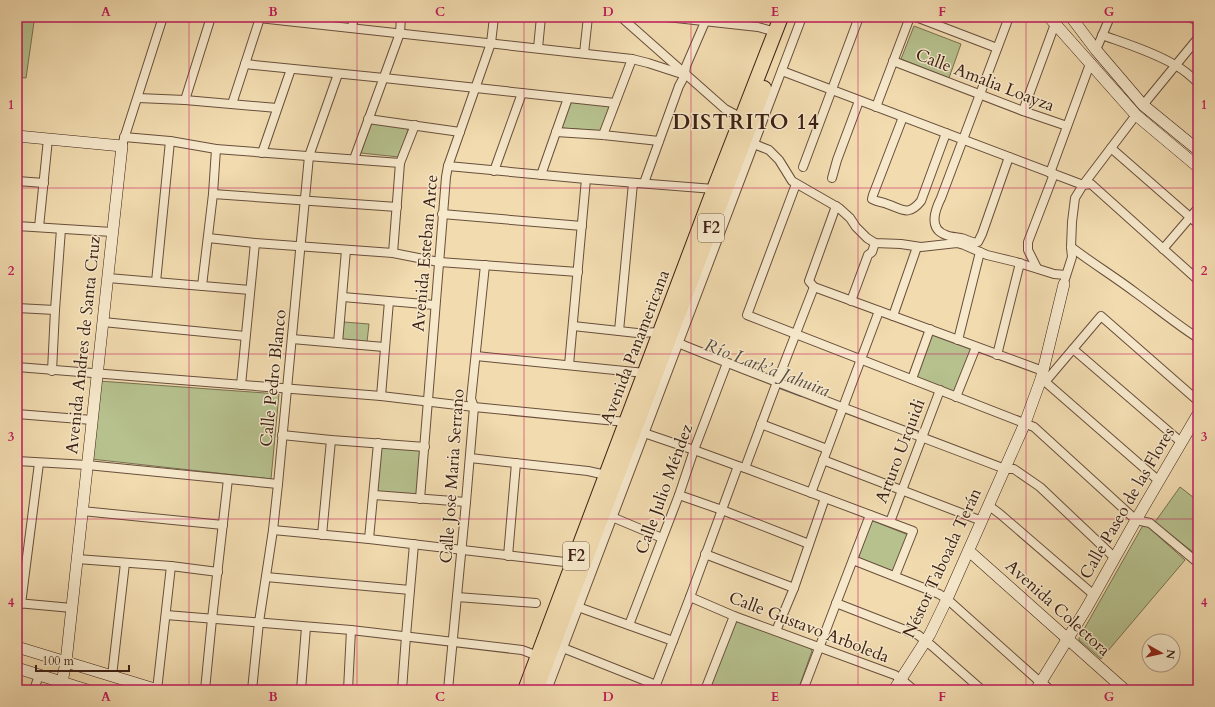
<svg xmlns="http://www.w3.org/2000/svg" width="1215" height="707" font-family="Cardo,serif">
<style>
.green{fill:#b6c18e;stroke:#797051}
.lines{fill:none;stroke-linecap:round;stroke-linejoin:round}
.stream{stroke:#787b76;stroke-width:2}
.street-casing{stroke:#694f3b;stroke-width:10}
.secondary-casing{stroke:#3c2014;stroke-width:12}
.highway-casing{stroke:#3c2014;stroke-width:16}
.street{stroke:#f6e8cb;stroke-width:8}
.secondary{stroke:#f6e8cb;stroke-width:11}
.highway{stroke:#f1dbaf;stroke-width:14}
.grid{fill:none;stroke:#c2185b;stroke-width:1;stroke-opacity:0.55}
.labels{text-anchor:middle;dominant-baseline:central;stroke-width:3;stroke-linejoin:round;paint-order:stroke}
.shield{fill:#f6e8cb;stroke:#745c4b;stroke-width:1}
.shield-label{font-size:16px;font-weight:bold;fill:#3c2014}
.street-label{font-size:17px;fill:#3c2014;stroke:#f6e8cb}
.water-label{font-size:18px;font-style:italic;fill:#5a4e45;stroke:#f6e8cb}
.district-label{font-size:21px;font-weight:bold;letter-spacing:1px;fill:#3c2014;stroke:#f6e8cb}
.neatline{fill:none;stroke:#c2185b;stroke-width:1.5}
.grid-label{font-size:13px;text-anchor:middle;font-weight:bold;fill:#c2185b}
</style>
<rect width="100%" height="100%" fill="#f1dbaf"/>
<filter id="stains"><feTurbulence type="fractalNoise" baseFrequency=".005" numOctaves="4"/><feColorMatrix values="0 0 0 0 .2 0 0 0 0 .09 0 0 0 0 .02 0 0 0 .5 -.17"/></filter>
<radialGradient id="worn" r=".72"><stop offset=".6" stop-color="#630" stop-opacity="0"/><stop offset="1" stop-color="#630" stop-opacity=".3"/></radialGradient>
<!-- green -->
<g class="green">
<path d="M17,17H28L34,22L26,78L17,77Z"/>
<path d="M914,26L961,44L949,78L901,59Z"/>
<path d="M571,101L610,105L602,131L561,128Z"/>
<path d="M371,122L409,127L399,157L361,153Z"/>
<path d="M344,322L369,324L367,342L342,340Z"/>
<path d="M933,334L971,348L972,351L954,393L916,378L931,335Z"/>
<path d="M99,381L279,394L271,479L91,459Z"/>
<path d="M380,446L421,448L418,495L377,493Z"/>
<path d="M1180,487L1198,501V556L1155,522Z"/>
<path d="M873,521L906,534L907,536L895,569L892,571L859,558V556L871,522Z"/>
<path d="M1144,525L1147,526L1185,560L1101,659L1079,640V638L1142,527Z"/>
<path d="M738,621L810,648L812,651L798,690H709L734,623Z"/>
</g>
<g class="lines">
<!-- stream -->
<path class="stream" d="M777,387L801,396"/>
<defs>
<g id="street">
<path d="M250,17L632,59L648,63L685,75"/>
<path d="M621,17L725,109L742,118"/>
<path d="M667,17L758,27L776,32"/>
<path d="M916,17L997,48"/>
<path d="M1009,17L941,198C935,210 928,229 946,235C950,237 956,237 961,238C967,239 972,244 978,242L982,234L1009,157"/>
<path d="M1189,17L1198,21"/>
<path d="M352,28L354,17"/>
<path d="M1102,35C1127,44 1153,52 1175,65C1184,70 1191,76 1198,83"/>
<path d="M538,48L541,17"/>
<path d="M1096,50L1110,17"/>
<path d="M584,53L588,17"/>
<path d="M893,61L1023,111L1067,126"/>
<path d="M245,64L384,78L615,103"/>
<path d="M782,71L1083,185L1091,184L1198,280"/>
<path d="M138,98L185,100L277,108"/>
<path d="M185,100L211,17"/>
<path d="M232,104L260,18"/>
<path d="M1143,105L1198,38"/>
<path d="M876,107L910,17"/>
<path d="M1023,111L1055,24"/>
<path d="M903,117L873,195L872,199L874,200C878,202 883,202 887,204C902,209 908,217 921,201L946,133"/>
<path d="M368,119L460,132"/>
<path d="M556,132L603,135L659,141"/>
<path d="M603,135L632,59"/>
<path d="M124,137L170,141L216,149L400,163"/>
<path d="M123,142L163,17"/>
<path d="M754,144L769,150L779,160L792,181L839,208L850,218L856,227L867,238L875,243L901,244L921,247L957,243L964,245L987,255L1016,262L1054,274L1066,275"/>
<path d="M1111,148L1198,224"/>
<path d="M262,153L291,69"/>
<path d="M354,159L400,33L401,17"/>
<path d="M448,166L586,179L714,189"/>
<path d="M803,167L859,17"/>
<path d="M494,171L522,93"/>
<path d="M1050,173L1090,64"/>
<path d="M541,175L568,98"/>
<path d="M832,178L837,160L859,101"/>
<path d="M17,181L44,183"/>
<path d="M644,183L679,86L685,75L686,66L705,22"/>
<path d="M796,184L747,315L1034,427L1136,520L1150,523L1198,563"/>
<path d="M213,194L397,207"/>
<path d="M836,206L809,281L814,287L1043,371"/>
<path d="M442,214L582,226"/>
<path d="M17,226L112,232"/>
<path d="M39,227L48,139"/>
<path d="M208,238L255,243L393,253L439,262L578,272"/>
<path d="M1071,247C1092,263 1115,277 1136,293C1157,308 1176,324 1198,338"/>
<path d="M1163,249L1198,208"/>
<path d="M393,253L400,163L415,125"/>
<path d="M1037,268L1028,250V242L1054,174"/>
<path d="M108,278L250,290"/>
<path d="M1065,279L1072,257L1071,247L1072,222L1075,198L1083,185L1136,115"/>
<path d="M156,282L170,141"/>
<path d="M202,286L213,194L216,149"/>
<path d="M343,297L435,305"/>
<path d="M851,301L868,255L872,252L875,243"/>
<path d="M17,308L55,310"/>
<path d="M893,316L917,247"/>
<path d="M103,322L245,336"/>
<path d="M573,326L637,333L660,332L663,333"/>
<path d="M619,331L633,183"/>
<path d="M292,339L384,347"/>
<path d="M674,340L678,343C786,387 896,427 1005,469H1014L1040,487L1115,558"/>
<path d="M958,340L980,252"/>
<path d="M338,343L346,250"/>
<path d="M1073,349L1181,442"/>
<path d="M997,355L1020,263"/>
<path d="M476,356L645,373"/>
<path d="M569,365L586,179"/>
<path d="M17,367L381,396L474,407L626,422L636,425L644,433L694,450L738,466L745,468L913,531L895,576"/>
<path d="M52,371L55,310L61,229"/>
<path d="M912,379L930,329"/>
<path d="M1042,379L1159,481"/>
<path d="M1045,382L1101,316L1198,401"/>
<path d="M241,385L255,243"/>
<path d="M381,396L389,301"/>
<path d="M956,397L976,347"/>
<path d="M17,414L92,420"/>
<path d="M761,424L827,449"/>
<path d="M282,435L331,440L425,447"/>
<path d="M470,458L588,471L606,475"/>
<path d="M823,460L982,521"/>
<path d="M17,461L87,465L278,484"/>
<path d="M745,468L777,382L814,287"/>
<path d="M811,493L879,311"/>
<path d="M374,495L466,502"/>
<path d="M679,495L722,510L809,544"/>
<path d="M420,499L446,177L448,166L491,43L494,17"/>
<path d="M988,505L1000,514L1094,595"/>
<path d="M82,511L223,525"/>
<path d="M612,517L662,538"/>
<path d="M890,522L940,390"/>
<path d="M273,530L369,539L573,563"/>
<path d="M322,535L331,440"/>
<path d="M369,539L378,443"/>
<path d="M705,554L794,588"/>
<path d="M508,556L516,463"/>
<path d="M77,559L171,566L218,572"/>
<path d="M853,560L939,594L947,599L1040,682"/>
<path d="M266,577L410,590"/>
<path d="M457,597L536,603"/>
<path d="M690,597L734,616L895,675L901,679L914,690"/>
<path d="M17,603L72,608"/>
<path d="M836,603L918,635L932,646L982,690"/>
<path d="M21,604L39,463"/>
<path d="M578,607L673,641"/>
<path d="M166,615L351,630L522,650L538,656"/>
<path d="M629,625L679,495L694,450L727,363"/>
<path d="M776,631L794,588L825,498"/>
<path d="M563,648L656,685"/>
<path d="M112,676L125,563"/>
<path d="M1046,686L1050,690"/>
<path d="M34,690L39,675"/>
<path d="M157,690L171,566"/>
<path d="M205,690L212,619L228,479"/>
<path d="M252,690L259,622L273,530L278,484L309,156L338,74"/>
<path d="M301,690L306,627"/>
<path d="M348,690L351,630"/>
<path d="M402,690L406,636L414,544"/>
<path d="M448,690L466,502L474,407L471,399L485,265"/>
<path d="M547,690L802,17"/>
<path d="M654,690L690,597L738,466"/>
<path d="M705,690L734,616"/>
<path d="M803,690L870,515"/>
</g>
<g id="secondary">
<path d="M1049,17L1136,115L1198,167"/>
<path d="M1071,17L1096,50L1143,105L1198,150"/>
<path d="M17,136L122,146L66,662L62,682"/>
<path d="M969,551L1125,690"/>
<path d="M17,647L158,690"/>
<path d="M17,668L87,690"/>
<path d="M894,690L930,634L947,599L1025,423L1041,379L1064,284"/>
<path d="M1036,690L1086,609L1136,520L1198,414"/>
</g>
<g id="highway">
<path d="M525,690L714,189L781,17"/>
<path d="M536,690L764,88"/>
</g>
</defs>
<!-- street casing -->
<use href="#street" class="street-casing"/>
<!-- secondary casing -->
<use href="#secondary" class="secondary-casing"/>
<!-- highway casing -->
<use href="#highway" class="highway-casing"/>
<!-- street -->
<use href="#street" class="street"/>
<!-- secondary -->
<use href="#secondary" class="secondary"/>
<!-- highway -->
<use href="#highway" class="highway"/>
</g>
<!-- grid -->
<path class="grid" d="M189,17V690M357,17V690M524,17V690M691,17V690M858,17V690M1026,17V690M17,188H1198M17,354H1198M17,519H1198"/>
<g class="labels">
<!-- shield labels -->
<g class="shield">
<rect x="698" y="214" width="26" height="28" rx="3"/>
<rect x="563" y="542" width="26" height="28" rx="3"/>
</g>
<g class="shield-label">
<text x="711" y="228">F2</text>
<text x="576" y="556">F2</text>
</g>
<!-- street labels -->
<g class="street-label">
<text transform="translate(985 80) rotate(21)">Calle Amalia Loayza</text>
<text transform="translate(425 253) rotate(-85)">Avenida Esteban Arce</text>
<text transform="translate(83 345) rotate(-84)">Avenida Andres de Santa Cruz</text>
<text transform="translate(635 347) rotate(-69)">Avenida Panamericana</text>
<text transform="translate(273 378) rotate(-84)">Calle Pedro Blanco</text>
<text transform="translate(900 451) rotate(-69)">Arturo Urquidi</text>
<text transform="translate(452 476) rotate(-86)">Calle Jose Maria Serrano</text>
<text transform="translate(664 489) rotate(-70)">Calle Julio Méndez</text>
<text transform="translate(1127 503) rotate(-60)">Calle Paseo de las Flores</text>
<text transform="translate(942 563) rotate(-65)">Néstor Taboada Terán</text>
<text transform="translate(1058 608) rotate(42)">Avenida Colectora</text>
<text transform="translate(809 627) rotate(21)">Calle Gustavo Arboleda</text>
</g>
<!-- water labels -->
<g class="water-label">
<text transform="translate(767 368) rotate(21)">Río Lark’a Jahuira</text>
</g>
<!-- district labels -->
<g class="district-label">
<text x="746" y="122">DISTRITO 14</text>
</g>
</g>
<!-- margin -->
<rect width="1215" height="707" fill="none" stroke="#f1dbaf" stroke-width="44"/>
<!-- north arrow -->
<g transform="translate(1161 653) rotate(98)"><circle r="19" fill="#f6e8cb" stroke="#ac9882"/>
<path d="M0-3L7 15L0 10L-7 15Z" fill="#8f2418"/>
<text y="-6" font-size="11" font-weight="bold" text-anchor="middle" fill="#3c2014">N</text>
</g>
<!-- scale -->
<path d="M36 665v6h93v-6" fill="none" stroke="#3c2014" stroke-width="2"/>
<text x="42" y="665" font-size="12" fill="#3c2014" stroke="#f6e8cb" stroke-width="3" paint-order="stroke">100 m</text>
<rect x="22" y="22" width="1171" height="663" class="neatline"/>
<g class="grid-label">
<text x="106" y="16">A</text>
<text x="273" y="16">B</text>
<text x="440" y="16">C</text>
<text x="608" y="16">D</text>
<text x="775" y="16">E</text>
<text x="942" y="16">F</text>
<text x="1109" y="16">G</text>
<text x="11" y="109">1</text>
<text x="1204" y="109">1</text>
<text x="11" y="275">2</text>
<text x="1204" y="275">2</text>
<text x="11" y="441">3</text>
<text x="1204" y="441">3</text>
<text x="11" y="607">4</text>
<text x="1204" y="607">4</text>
<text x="106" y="701">A</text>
<text x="273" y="701">B</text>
<text x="440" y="701">C</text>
<text x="608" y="701">D</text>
<text x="775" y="701">E</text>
<text x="942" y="701">F</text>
<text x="1109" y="701">G</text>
</g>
<rect width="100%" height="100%" filter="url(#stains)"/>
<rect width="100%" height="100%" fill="url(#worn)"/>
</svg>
